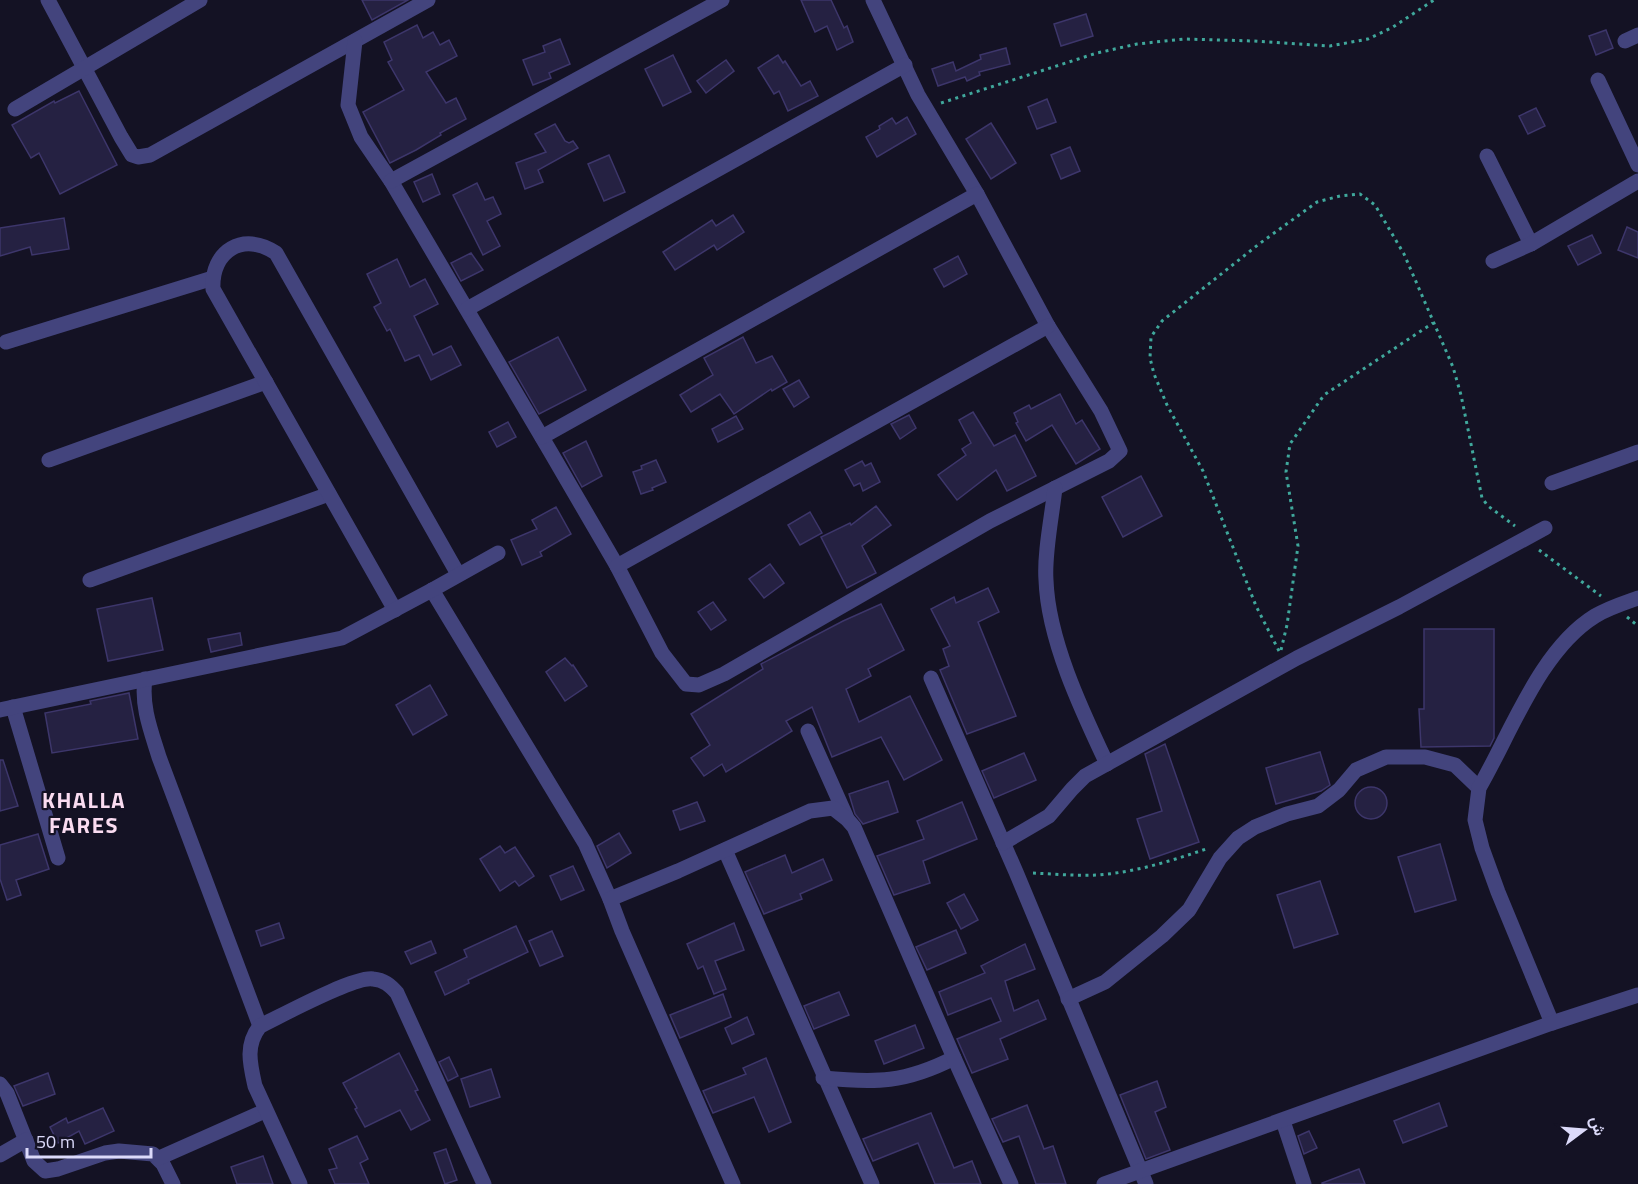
<svg xmlns="http://www.w3.org/2000/svg" width="1638" height="1184" font-family="'Titillium Web',Vazirmatn,sans-serif">
<style>
.building{fill:#252142;stroke:#3d366b;stroke-width:1.5}
.lines{fill:none;stroke-linecap:round;stroke-linejoin:round}
.path{stroke:#40a89c;stroke-width:3;stroke-dasharray:3 4.5;stroke-linecap:butt}
.minor{stroke:#43447d;stroke-width:15}
.labels{text-anchor:middle;dominant-baseline:central;stroke-width:4.5;stroke-linejoin:round;paint-order:stroke}
.district-label{font-size:22px;font-weight:bold;letter-spacing:1.5px;fill:#fadcf1;stroke:#141224}
</style>
<rect width="100%" height="100%" fill="#141224"/>
<!-- building -->
<g class="building">
<path d="M362,0H408L372,20Z"/>
<path d="M801,0H831L844,28L847,26L853,42L837,50L827,26L815,32Z"/>
<path d="M1086,14L1093,36L1061,46L1054,24Z"/>
<path d="M417,25L423,38L433,32L440,45L449,40L457,56L426,72L446,103L456,98L466,119L440,133L441,135L416,150L390,163L363,112L404,90L388,62L392,60L384,42Z"/>
<path d="M1606,30L1613,48L1596,55L1589,36Z"/>
<path d="M560,39L570,64L549,73L551,78L533,85L523,60L545,52L543,46Z"/>
<path d="M1006,48L1010,64L979,72L980,75L967,81L965,77L938,86L932,69L953,62L956,71L981,59L980,55Z"/>
<path d="M673,55L691,92L663,106L645,69Z"/>
<path d="M778,55L783,63L785,61L801,86L810,81L818,96L788,111L779,91L774,94L758,68Z"/>
<path d="M726,60L734,71L706,93L697,81Z"/>
<path d="M79,91L117,165L60,194L39,153L31,158L12,125L54,101L55,103Z"/>
<path d="M1047,99L1056,122L1037,129L1028,107Z"/>
<path d="M1536,108L1545,126L1528,134L1519,116Z"/>
<path d="M907,117L916,134L877,157L866,137L880,129L879,126L892,118L896,124Z"/>
<path d="M991,123L1016,163L991,179L966,139Z"/>
<path d="M555,124L565,141L569,143L573,141L578,148L538,170L543,182L525,189L516,163L546,152L535,134Z"/>
<path d="M1070,147L1080,171L1061,179L1051,155Z"/>
<path d="M609,155L625,192L604,201L588,164Z"/>
<path d="M432,174L440,194L423,202L414,182Z"/>
<path d="M477,183L485,200L493,197L501,214L487,221L500,246L483,255L453,195Z"/>
<path d="M733,215L744,232L717,250L714,245L675,270L663,252L712,220L716,226Z"/>
<path d="M64,218L69,249L32,255L30,247L0,256V228Z"/>
<path d="M1627,227L1638,232V258L1618,250Z"/>
<path d="M1592,235L1601,253L1578,265L1568,246Z"/>
<path d="M471,253L483,270L461,281L451,263Z"/>
<path d="M958,256L967,274L944,287L934,269Z"/>
<path d="M397,259L410,287L425,279L438,304L414,316L433,355L451,346L461,365L431,380L419,355L405,361L390,329L387,331L374,307L381,303L367,274Z"/>
<path d="M558,337L586,390L539,414L509,362Z"/>
<path d="M743,337L756,363L772,356L787,382L772,391L771,389L734,414L720,394L691,412L680,395L713,375L704,358Z"/>
<path d="M799,380L809,397L794,407L783,389Z"/>
<path d="M1060,394L1076,424L1082,420L1100,449L1076,464L1052,425L1026,441L1016,423L1018,422L1014,413L1029,405L1031,409Z"/>
<path d="M973,412L994,446L1015,435L1036,476L1007,491L996,470L957,500L938,475L966,455L962,449L971,443L959,420Z"/>
<path d="M909,415L916,428L900,439L891,424Z"/>
<path d="M736,416L743,429L718,442L712,429Z"/>
<path d="M508,422L516,437L497,447L489,432Z"/>
<path d="M586,441L602,476L582,487L563,453Z"/>
<path d="M656,460L666,482L652,488L653,490L641,494L633,472L642,469L641,466Z"/>
<path d="M862,461L865,466L871,463L880,482L863,491L860,483L854,486L845,470Z"/>
<path d="M1141,476L1162,516L1123,537L1102,497Z"/>
<path d="M876,506L891,525L862,546L876,573L847,588L821,537L850,523L851,525Z"/>
<path d="M556,507L571,534L540,552L542,556L522,565L511,540L537,529L532,520Z"/>
<path d="M810,512L822,533L800,545L788,525Z"/>
<path d="M770,564L784,583L764,598L749,579Z"/>
<path d="M988,588L999,612L978,622L1016,716L967,734L940,670L949,666L943,649L950,646L931,609L954,597L956,603Z"/>
<path d="M152,598L163,650L108,661L97,609Z"/>
<path d="M713,602L726,620L711,630L698,612Z"/>
<path d="M881,604L904,650L868,669L871,676L846,689L859,722L910,696L942,760L904,780L881,737L832,757L812,707L786,721L792,731L726,772L722,764L704,776L691,758L710,745L691,714L763,669L761,664L843,621Z"/>
<path d="M1424,629H1494V738L1490,746L1421,747L1419,709H1424Z"/>
<path d="M240,633L242,645L211,652L208,639Z"/>
<path d="M565,658L572,666L573,665L587,686L565,701L546,672Z"/>
<path d="M430,685L447,715L413,735L396,705Z"/>
<path d="M129,693L138,739L52,753L45,713L91,704L90,701Z"/>
<path d="M1165,744L1199,842L1150,859L1137,819L1162,811L1145,754Z"/>
<path d="M1320,752L1330,785L1321,791L1276,804L1266,768Z"/>
<path d="M1024,753L1036,780L994,798L982,771Z"/>
<path d="M0,760H3L18,806L0,811Z"/>
<path d="M888,781L898,812L863,824L855,814L849,794Z"/>
<circle cx="1371" cy="803" r="16"/>
<path d="M697,802L705,821L680,830L673,811Z"/>
<path d="M962,802L977,839L923,861L930,883L894,895L877,856L924,839L917,821Z"/>
<path d="M619,833L631,853L607,868L597,846Z"/>
<path d="M38,834L49,869L16,880L21,895L7,900L0,879V845Z"/>
<path d="M1440,844L1456,900L1415,912L1398,857Z"/>
<path d="M500,846L505,853L515,847L534,876L519,886L515,881L500,891L480,859Z"/>
<path d="M785,855L792,873L823,859L832,880L800,894L802,899L764,914L745,872Z"/>
<path d="M573,866L584,890L561,900L550,876Z"/>
<path d="M1320,881L1338,934L1294,948L1277,895Z"/>
<path d="M964,894L978,920L961,929L947,903Z"/>
<path d="M279,923L284,938L261,946L256,931Z"/>
<path d="M734,923L744,950L715,961L726,989L714,994L703,966L698,969L687,944Z"/>
<path d="M516,926L528,952L468,980L469,983L445,995L435,972L467,957L464,950Z"/>
<path d="M956,930L966,953L927,970L916,947Z"/>
<path d="M552,931L563,956L540,966L529,941Z"/>
<path d="M431,941L436,953L411,964L405,952Z"/>
<path d="M1025,944L1035,969L1005,981L1014,1011L1038,1000L1046,1019L1000,1039L1008,1059L972,1073L957,1039L1001,1021L991,998L948,1015L939,992L985,973L981,966Z"/>
<path d="M839,992L849,1015L814,1029L804,1006Z"/>
<path d="M723,994L731,1017L680,1038L670,1015Z"/>
<path d="M747,1017L754,1034L732,1044L725,1028Z"/>
<path d="M915,1025L924,1048L884,1064L875,1041Z"/>
<path d="M399,1053L418,1090L415,1091L430,1120L411,1130L400,1110L365,1127L355,1109L357,1108L343,1083Z"/>
<path d="M449,1057L458,1076L448,1081L439,1062Z"/>
<path d="M766,1058L791,1122L769,1132L754,1097L713,1113L703,1091L746,1074L743,1068Z"/>
<path d="M491,1069L500,1097L470,1107L461,1079Z"/>
<path d="M48,1073L55,1094L23,1106L14,1086Z"/>
<path d="M1157,1081L1166,1107L1155,1112L1170,1150L1146,1159L1120,1095Z"/>
<path d="M1439,1103L1447,1126L1403,1143L1394,1121Z"/>
<path d="M1027,1105L1044,1149L1053,1146L1066,1184H1036L1019,1136L1003,1142L992,1119Z"/>
<path d="M103,1108L114,1131L85,1144L79,1131L58,1143L50,1127L66,1118L68,1123Z"/>
<path d="M931,1113L954,1168L972,1161L981,1184H935L918,1143L873,1161L863,1139Z"/>
<path d="M1309,1131L1317,1148L1304,1154L1298,1136Z"/>
<path d="M357,1136L368,1159L360,1163L369,1184H335L329,1170L337,1168L329,1149Z"/>
<path d="M446,1149L457,1180L445,1184L434,1153Z"/>
<path d="M263,1156L273,1184H237L231,1167Z"/>
<path d="M1359,1169L1365,1184H1322V1183Z"/>
</g>
<g class="lines">
<!-- path -->
<g class="path">
<path d="M941,103L1097,53L1137,44L1184,39L1254,41L1330,46L1368,39L1393,27L1434,0"/>
<path d="M1539,550L1601,596"/>
<path d="M1627,617L1638,626"/>
<path d="M1281,650L1287,625L1298,546L1286,472L1290,444L1324,395L1433,323"/>
<path d="M1279,651L1256,606L1203,471L1167,405L1154,374L1150,358L1151,337L1162,321L1259,244L1317,202L1340,196L1360,194L1375,205L1404,254L1453,367L1461,395L1482,498L1488,506L1515,526"/>
<path d="M1033,873C1054,874 1076,876 1098,875C1136,872 1171,861 1206,849"/>
</g>
<!-- minor -->
<g class="minor">
<path d="M48,0L121,137L132,155L138,157L150,155L428,0"/>
<path d="M355,41L348,105L361,137L391,181L550,451L617,566L662,653L686,684L699,685L724,674L990,521L1109,461L1120,451L1101,411L1048,326L977,194L918,95L873,0"/>
<path d="M1625,41L1638,35"/>
<path d="M1598,80L1638,165"/>
<path d="M15,109L200,0"/>
<path d="M1487,156L1531,244"/>
<path d="M391,181L722,0"/>
<path d="M1493,261L1531,244L1638,181"/>
<path d="M467,309L905,65"/>
<path d="M6,342L213,278"/>
<path d="M542,437L977,194"/>
<path d="M49,460L266,382"/>
<path d="M1552,483L1638,452"/>
<path d="M1055,488C1052,516 1044,554 1046,580C1048,640 1082,711 1107,764"/>
<path d="M617,566L1048,326"/>
<path d="M90,580L329,494"/>
<path d="M432,590L585,843L610,899"/>
<path d="M395,610L213,289C211,251 243,231 276,253L458,574"/>
<path d="M931,678L1016,872L1146,1184"/>
<path d="M145,679C141,706 151,731 159,757L260,1026"/>
<path d="M13,707L58,858"/>
<path d="M0,710L342,638L432,590L498,553"/>
<path d="M808,731L846,816"/>
<path d="M1003,843L1049,816L1072,789L1085,776L1297,658L1399,607L1545,528"/>
<path d="M725,850L872,1184"/>
<path d="M1068,999L1105,982L1162,936L1189,910L1220,858L1238,838L1255,827L1287,814L1318,806L1339,790L1356,770L1386,757H1425L1455,765L1479,788"/>
<path d="M1552,1023L1498,892L1482,848L1475,820L1479,788C1511,733 1540,650 1595,616C1608,608 1624,603 1638,598"/>
<path d="M823,1078C876,1083 905,1083 954,1058"/>
<path d="M0,1084L7,1093L34,1161L45,1171L58,1169L105,1153L119,1151L153,1154L163,1164L173,1184"/>
<path d="M1283,1121L1304,1184"/>
<path d="M0,1155L26,1140"/>
<path d="M159,1158L265,1111"/>
<path d="M300,1184L255,1086C250,1064 245,1045 260,1026C281,1016 354,976 373,979C384,980 390,985 397,993L484,1184"/>
<path d="M733,1184L622,931L610,899L678,871L810,811L833,808L847,819L854,827L954,1058L1011,1184"/>
<path d="M1104,1184L1552,1023L1638,995"/>
</g>
</g>
<g class="labels">
<!-- district labels -->
<g class="district-label">
<text x="84" y="800">KHALLA<tspan x="84" dy="25">FARES</tspan></text>
</g>
</g>
<!-- north arrow -->
<g transform="translate(1584 1130) rotate(74)" stroke="#141224" stroke-width="4.5" paint-order="stroke">
<path d="M0-4.5L10 22L0 15L-10 22Z" fill="#dcdafa"/>
<text y="-9" font-size="16" font-weight="bold" text-anchor="middle" fill="#dcdafa">ش</text>
</g>
<!-- scale -->
<path d="M27 1148v9h124v-9" fill="none" stroke="#dcdafa" stroke-width="3"/>
<text x="36" y="1148" font-size="18" fill="#dcdafa" stroke="#141224" stroke-width="4.5" paint-order="stroke">50 m</text>
</svg>
